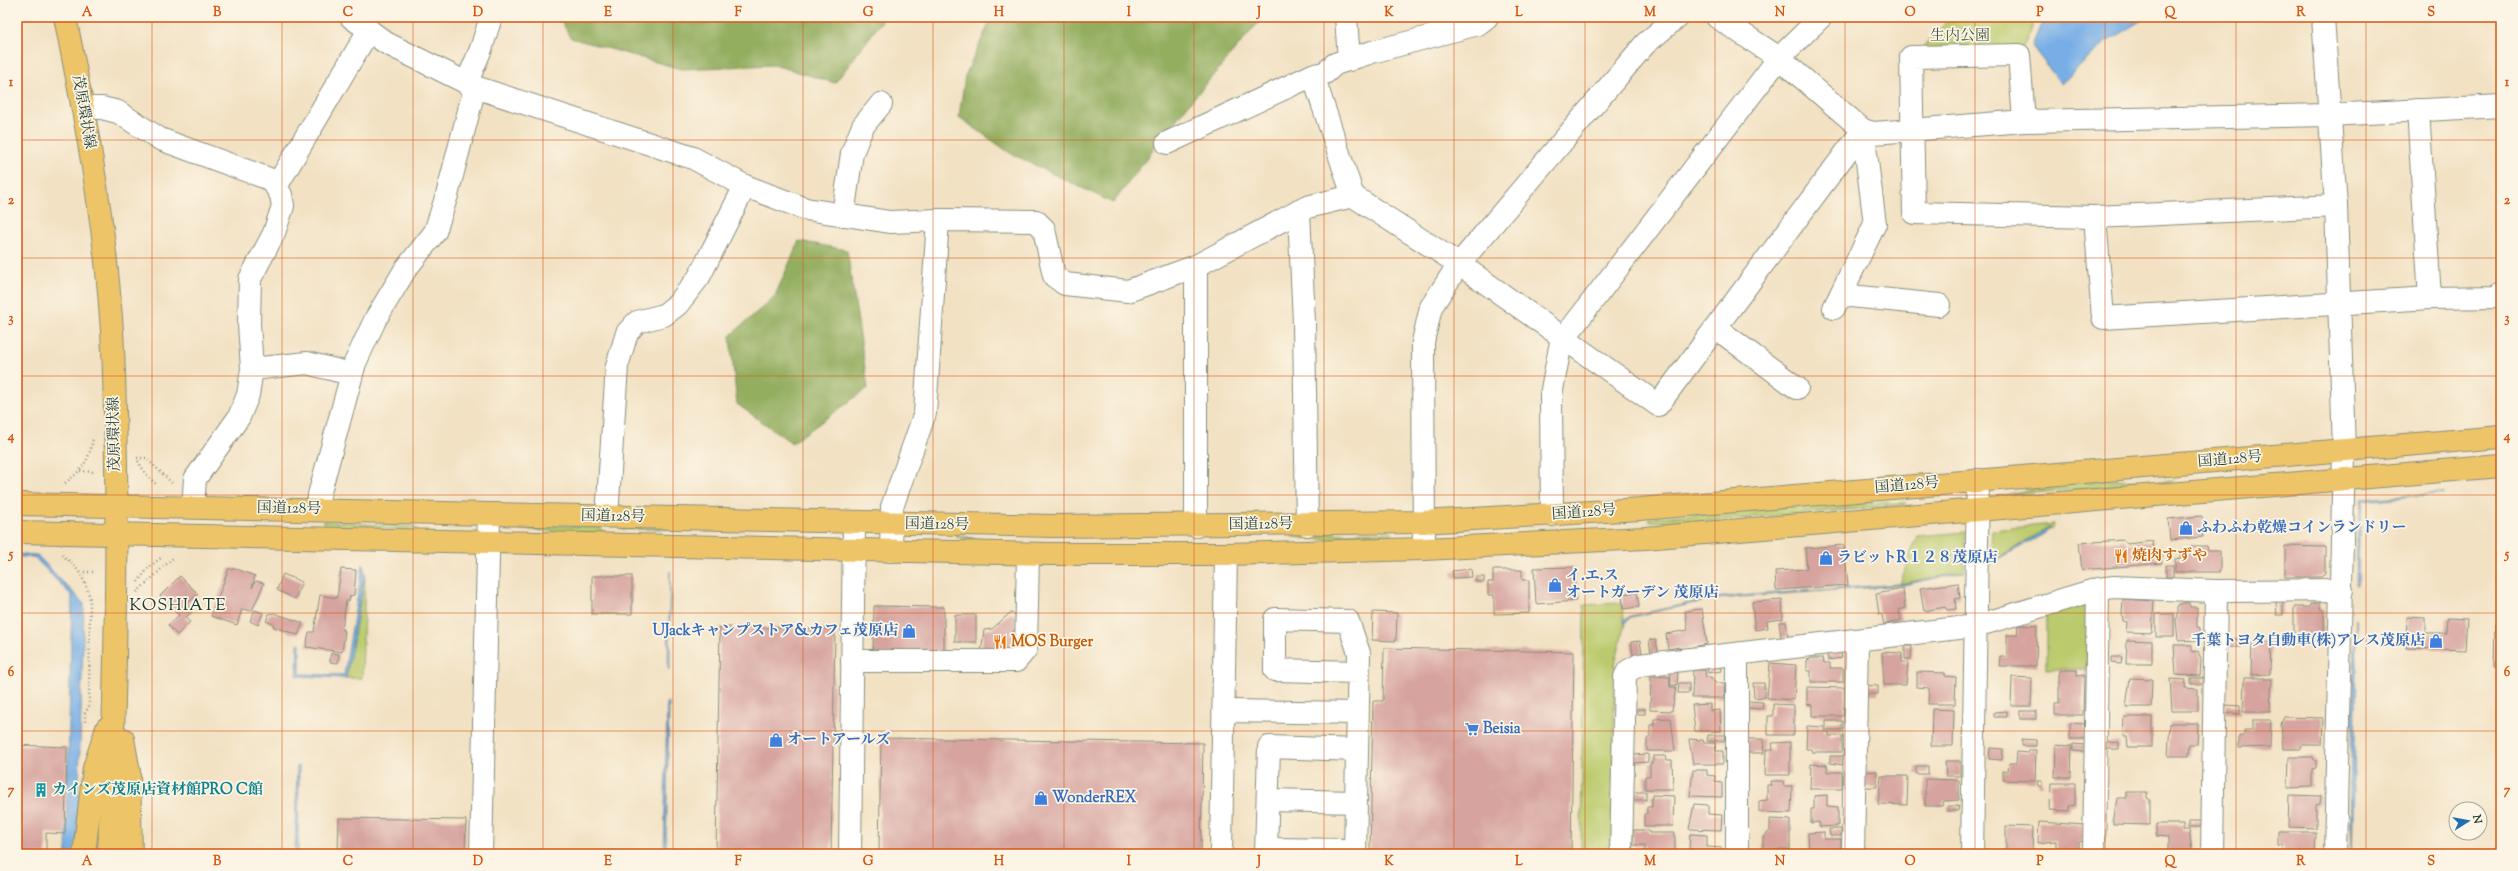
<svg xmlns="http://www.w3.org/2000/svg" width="2518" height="871" font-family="'Sorts Mill Goudy','Noto Serif JP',serif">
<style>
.green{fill:#bbca6c;stroke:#6d8450}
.forest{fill:#94ae60;stroke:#5a764a}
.water{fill:#77aee6;stroke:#4b768d}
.building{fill:#d6a39e}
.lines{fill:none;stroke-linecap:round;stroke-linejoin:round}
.minor-casing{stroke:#888f7c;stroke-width:24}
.major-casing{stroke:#888f7c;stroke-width:24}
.highway-casing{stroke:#888f7c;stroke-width:24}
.path{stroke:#888f7c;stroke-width:2.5;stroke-dasharray:1 3;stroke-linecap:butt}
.minor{stroke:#fff;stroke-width:22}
.major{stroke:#eec469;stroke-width:22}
.highway{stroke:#eec469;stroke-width:22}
.grid{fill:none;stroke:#d45610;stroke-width:1;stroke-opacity:0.55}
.labels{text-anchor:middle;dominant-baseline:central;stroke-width:3.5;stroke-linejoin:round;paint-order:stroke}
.park-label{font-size:15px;fill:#3e593f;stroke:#fcf5e5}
.street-label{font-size:15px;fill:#1f3d34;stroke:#fcf5e5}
.shop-label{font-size:15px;font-weight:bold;fill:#366cbe;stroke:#fcf5e5;text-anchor:start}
.food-label{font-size:15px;font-weight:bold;fill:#c56008;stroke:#fcf5e5;text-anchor:start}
.culture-label{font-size:15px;font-weight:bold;fill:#0d838f;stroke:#fcf5e5;text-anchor:start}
.quarter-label{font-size:17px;letter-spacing:1px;fill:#1f3d34;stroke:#fcf5e5}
.neatline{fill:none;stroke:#d45610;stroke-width:1.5}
.grid-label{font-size:13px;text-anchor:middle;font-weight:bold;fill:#d45610}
</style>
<rect width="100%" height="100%" fill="#fcf5e5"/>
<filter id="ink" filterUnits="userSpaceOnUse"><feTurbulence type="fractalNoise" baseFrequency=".025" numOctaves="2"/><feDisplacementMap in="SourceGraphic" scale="8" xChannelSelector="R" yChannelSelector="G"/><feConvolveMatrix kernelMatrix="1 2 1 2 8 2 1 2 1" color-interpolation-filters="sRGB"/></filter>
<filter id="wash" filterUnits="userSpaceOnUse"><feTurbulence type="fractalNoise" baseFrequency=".012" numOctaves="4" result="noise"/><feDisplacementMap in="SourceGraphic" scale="16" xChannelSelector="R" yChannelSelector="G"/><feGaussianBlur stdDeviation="0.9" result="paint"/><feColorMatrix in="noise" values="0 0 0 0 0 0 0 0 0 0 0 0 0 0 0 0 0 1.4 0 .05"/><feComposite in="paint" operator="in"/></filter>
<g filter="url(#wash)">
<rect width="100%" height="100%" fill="#f2e1c3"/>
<!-- green -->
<g class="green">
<path d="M1951,17H2033C2034,30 2026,43 2018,53L1916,55Z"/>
<path d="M2110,480L2174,482L2005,495L2059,483Z"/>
<path d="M1844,502L1907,503L1904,505L1686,523L1649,521V518Z"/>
<path d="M324,521L415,527L418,530L325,527Z"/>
<path d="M2054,524L2051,529L2048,527L1996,560L1997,561L1990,564L1992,530Z"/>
<path d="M516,525L600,527L604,531L599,534L516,529L513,527Z"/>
<path d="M623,527L668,528V529H621Z"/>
<path d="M1392,532L1393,534L1390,537L1357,542L1292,537V535Z"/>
<path d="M1965,532L1964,572L1900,584L1917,536Z"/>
<path d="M955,535L991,541L992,543L957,537Z"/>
<path d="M365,574L362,678H346Z"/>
<path d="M1621,603L1625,623L1615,664L1612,854H1581L1584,605Z"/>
<path d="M2083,604L2089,608L2087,669H2046V615Z"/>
</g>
<!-- forest -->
<g class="forest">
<path d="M559,17H885L835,83L774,65L681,69L571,38Z"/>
<path d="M992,17H1263L1182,112L1113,203L1010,153L959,117L965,76Z"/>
<path d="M799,241L847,250L868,388L792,443L737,404L730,336L775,296Z"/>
</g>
<!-- water -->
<g class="water">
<path d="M2044,17H2147L2106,42L2061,84L2032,46Z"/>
<path d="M2445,493L2363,501L2359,533L2358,586L2356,585L2357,533L2362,499Z"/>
<path d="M2050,527L2044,534L1995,561L1996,560Z"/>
<path d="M17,554L37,555L84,604L77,854H66L72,596L34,557H17Z"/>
<path d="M363,564L365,574L346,678L297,676L298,643H300V674L344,675Z"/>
<path d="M670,571V669H668Z"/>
<path d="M1964,572L1903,585L1714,599L1631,617L1625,623L1623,622L1631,616L1713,598L1900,584Z"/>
<path d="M2356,619L2357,669L2352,854L2350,791Z"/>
<path d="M667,702H669L666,854H664Z"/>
<path d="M299,766L298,854H295L297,767Z"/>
</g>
<g id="blocks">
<!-- building -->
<g class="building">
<path d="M2202,516L2203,537L2170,540L2168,519Z"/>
<path d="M2124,540L2127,544L2153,541L2154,550L2161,549L2162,563L2082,570L2079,543Z"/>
<path d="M1844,545L1848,585L1776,590L1775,571L1807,569L1805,548Z"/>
<path d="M2189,546H2207L2208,550H2220V572H2175V559L2180,558L2181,551H2188Z"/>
<path d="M2285,546L2325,547V574L2321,577H2285Z"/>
<rect x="2166" y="565" width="7" height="12"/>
<path d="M1574,567L1576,601L1536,604L1534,568Z"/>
<path d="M229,568L232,570L234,568L255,576L252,588L256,581L264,583L252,611L242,609L237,625L211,616Z"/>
<path d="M341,569L356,570L354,595L350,596L349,601H346L342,630L345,631L342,652L306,647L309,632H314L320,595L337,598Z"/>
<path d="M1471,569L1472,577L1453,578L1452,571Z"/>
<path d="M1493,570H1522V580H1529V613L1494,614V595H1488V582H1493Z"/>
<path d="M283,574L302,582L295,599L277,590Z"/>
<path d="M180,576L198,594L187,604L193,611L185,618L190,622L177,635L168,625L179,615L160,596Z"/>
<rect x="592" y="576" width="40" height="38"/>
<rect x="1476" y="577" width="8" height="5"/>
<path d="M1958,583L1960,598L1955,599L1956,609L1947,610L1945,607L1924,611L1920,588Z"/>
<path d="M1903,589L1905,608L1899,610L1901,620L1884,625L1882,615L1879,614L1876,594Z"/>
<path d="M1637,592L1639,607L1623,609L1622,594Z"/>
<path d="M2123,599L2154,601L2152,633L2126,632L2127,622L2123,621L2122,612Z"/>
<path d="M1782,600L1783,619L1767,621L1768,628L1755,630L1752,602Z"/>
<path d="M2283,601V615H2277L2276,602Z"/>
<path d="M2183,603H2189L2190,607H2197V627L2200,628V640L2178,641L2176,619L2178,617V605Z"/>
<path d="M2320,603V609L2324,610V637L2298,636V633H2294V607H2310V604Z"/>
<path d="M874,606L944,607V655L873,654Z"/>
<path d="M1702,609L1707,644L1680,650L1679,647L1668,649L1666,634L1688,630L1685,611Z"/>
<path d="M255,610L263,613L258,625L250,621Z"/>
<path d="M1373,612L1397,613L1396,641L1372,640Z"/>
<path d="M274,613L303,623L298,635L274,627L273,624L266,621L269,614Z"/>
<path d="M1010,613L1015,614L1016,628L1010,635L1016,636L1017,652L981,653L984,630L992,629Z"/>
<rect x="2156" y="614" width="18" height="23"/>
<rect x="955" y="615" width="21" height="27"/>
<path d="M2407,617L2425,618V633H2446L2447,618L2467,619L2465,650L2406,648Z"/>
<path d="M1779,622H1786L1788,636L1781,638Z"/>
<path d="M2018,625L2037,626L2036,666H1999L2000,657H2007V635H2017Z"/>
<path d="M2495,625H2501V668L2494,667Z"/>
<path d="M720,627L835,629L831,854L716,852Z"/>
<path d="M1656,639L1658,652L1651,653L1649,640Z"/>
<rect x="2227" y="639" width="14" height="8"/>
<path d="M2127,640L2152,641V664H2126Z"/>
<path d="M1640,641L1642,653L1633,655L1631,642Z"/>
<path d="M2252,642H2271L2270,674L2251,675Z"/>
<path d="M2174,645H2192V652L2198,651L2201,659L2200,676L2176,675Z"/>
<path d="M1905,646H1912L1911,659H1905Z"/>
<path d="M1384,648L1574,652L1571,854H1370L1373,701H1383Z"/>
<path d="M1841,652L1842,658L1828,660L1827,654Z"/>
<path d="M1882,652L1902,653V662L1908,663L1906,685H1884Z"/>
<path d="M331,653L339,654L338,663L330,662Z"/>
<path d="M2111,657H2122L2121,664L2111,663Z"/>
<path d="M1812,658H1823L1824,663H1830V668H1843V682H1811V671H1807V660Z"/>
<path d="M1770,663L1796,665L1794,700L1767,698Z"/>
<path d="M1721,665L1722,671L1708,673L1707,667Z"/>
<path d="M1693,670H1705L1706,677H1711L1715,683H1725L1724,698H1692Z"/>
<path d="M2059,670H2077V676L2084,675L2083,715H2055V703H2059Z"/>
<path d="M1671,671H1678L1677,685H1670Z"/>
<path d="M1917,672L1945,673V676L1956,677L1955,704H1928L1929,688L1917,687Z"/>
<path d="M1651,676L1670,677V687H1676L1672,711L1650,710Z"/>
<path d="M2012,677L2032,678L2031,706H2011Z"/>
<path d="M2130,678L2152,679L2151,707H2126Z"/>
<rect x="2191" y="678" width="13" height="6"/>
<path d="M2244,678H2272L2270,712H2243Z"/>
<path d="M2170,679L2186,680L2185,688L2198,689V711H2172Z"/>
<path d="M1679,683H1689V693H1678Z"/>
<path d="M1753,683H1764L1765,697L1754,698Z"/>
<path d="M1865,685L1878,686V694H1865Z"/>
<path d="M1807,687L1846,688L1843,716H1812V705L1807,704Z"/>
<path d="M1748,701L1763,702L1762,709L1748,708Z"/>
<path d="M1710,704V711L1720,710L1721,731H1695L1692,705Z"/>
<path d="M1773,704L1794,705V735H1768V716H1773Z"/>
<path d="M2226,705L2240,706V714L2225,713Z"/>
<rect x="1637" y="709" width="8" height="5"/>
<path d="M1932,709L1954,710L1953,746H1931Z"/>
<path d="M2007,711V717H1994V712Z"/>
<rect x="2020" y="711" width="16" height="8"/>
<path d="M2124,717H2152V747H2128L2127,737H2123Z"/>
<path d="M2284,717L2323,718L2322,745H2302L2301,749H2283L2281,724Z"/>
<path d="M1671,718L1675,751H1647V739L1650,737V725H1654V719Z"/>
<path d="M2253,720H2271L2270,747L2239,748V735H2244V730H2253Z"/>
<rect x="1826" y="721" width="16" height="9"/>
<path d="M2070,723L2085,724V739H2070Z"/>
<path d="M2170,723H2198L2197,745H2190L2189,756H2168Z"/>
<path d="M1807,726L1824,727V732H1829V736H1842V752H1812L1811,749H1806Z"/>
<path d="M1708,735H1725L1724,741H1707Z"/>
<path d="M881,738L1203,743L1201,854L879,852Z"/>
<path d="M1689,739L1703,740L1704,743H1715L1716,751H1723V764H1693Z"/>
<path d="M1747,739H1763L1764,753H1747Z"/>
<path d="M2022,739L2036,740V746H2022Z"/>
<path d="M1790,742V775H1765L1766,750H1773L1772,743Z"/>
<path d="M2119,742V749H2106L2107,743Z"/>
<path d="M2073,744L2086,745V752L2073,751Z"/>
<path d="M17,745L67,747L65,834L46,833V854H17Z"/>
<path d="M2056,745L2072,746L2071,777H2055Z"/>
<path d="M1990,748L2003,749L2002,760L1989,759Z"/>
<path d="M2030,750H2036L2035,781L2003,780V771H2008L2009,763H2016L2017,752L2028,753Z"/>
<path d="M1648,754V762L1634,763V755Z"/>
<path d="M1653,756H1666L1667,760H1672L1673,789H1645V776H1650V763H1653Z"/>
<path d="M1830,756H1843V765L1830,763Z"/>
<path d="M2289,757H2313L2314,760L2316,761V768L2312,769V787L2288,788Z"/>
<path d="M1945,761H1960V776H1946Z"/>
<path d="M1811,764L1827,765V772H1842V789H1810Z"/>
<rect x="1916" y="766" width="12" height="8"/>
<path d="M1693,770H1707V775L1715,776V781L1722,782V797L1690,796Z"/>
<path d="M1877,771V787H1863V772Z"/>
<path d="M1881,776H1908L1907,805L1878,804Z"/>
<path d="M1925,779L1959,780V800L1944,801L1942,806H1925Z"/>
<path d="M1771,781H1783L1784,786H1792L1791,813L1759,812V801L1767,800V785H1772Z"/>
<path d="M2037,781H2042V786H2038Z"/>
<path d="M2051,783H2075V805L2069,806V811L2050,810Z"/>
<rect x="1632" y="792" width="14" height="8"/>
<path d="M2126,792H2147V798L2150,799V825L2113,824L2117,798H2126Z"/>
<path d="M1652,795L1674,796L1673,826H1644V814H1647V807H1652Z"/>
<path d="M1827,795V806L1838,807V826L1820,827L1819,822L1811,823V809H1814V796Z"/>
<path d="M2289,795L2321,796L2320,804L2316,805V828L2288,827Z"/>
<path d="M1694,804L1708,805V814L1722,815L1721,830L1689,829Z"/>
<path d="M1948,806H1959L1958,811H1948Z"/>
<path d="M339,818L466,820L465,854H338Z"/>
<path d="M1770,819L1790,820V850H1763V837L1770,831Z"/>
<path d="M2188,821H2202L2201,827H2188Z"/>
<path d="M2039,822L2084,825L2083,841L2079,842V853H2056V841L2038,843Z"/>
<path d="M2156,824H2183V830H2189L2192,851H2168V837L2156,836Z"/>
<path d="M2006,826L2033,827L2032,854H2006Z"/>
<path d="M1829,829H1841V836H1830Z"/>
<path d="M1633,830H1649V833H1675V854H1635V852H1645V845H1633Z"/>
<path d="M1824,832V839H1841V854H1809L1808,833Z"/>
<path d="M2278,832H2316L2315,854H2283V845H2278Z"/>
<path d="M1690,834L1707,835V847L1722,848V854H1693V849H1689Z"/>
</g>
</g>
</g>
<g filter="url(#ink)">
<use href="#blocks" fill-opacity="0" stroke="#888f7c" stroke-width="1"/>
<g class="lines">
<defs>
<g id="minor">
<path d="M351,17L386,43L475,87L693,158L745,186L806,209L890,222L938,220L1036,221L1044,229L1054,276L1065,284L1128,291L1196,266L1307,207L1353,196L1459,264L1658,405L1863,130"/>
<path d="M1346,17L1349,60"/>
<path d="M1717,17L1779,58L1863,130L1874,133L2024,121L2329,115L2501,106"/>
<path d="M2323,17L2336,206L2344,450L2335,854"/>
<path d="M467,82L481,49L491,17"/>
<path d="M83,108H102L118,112L160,139L272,180L281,195L283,206L274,233L250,279L249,324L252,369L248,395L239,417L195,479L193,507"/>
<path d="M2418,110L2430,298"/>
<path d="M2024,121L2019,55L1911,57L1914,213L2095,217L2336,206"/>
<path d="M1167,143L1313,75"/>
<path d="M276,187L369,30"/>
<path d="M1353,196L1313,75L1325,73L1335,64L1372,52L1478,24L1487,17"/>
<path d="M1299,211L1304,323L1307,525"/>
<path d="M843,215L852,153L863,126L881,104"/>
<path d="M2095,217L2103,318L2430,298L2499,297L2501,293"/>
<path d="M1841,295L1939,305"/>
<path d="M1834,308L1875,224L1863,130"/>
<path d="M1716,328L1797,388"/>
<path d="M252,369L307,363L351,374"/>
<path d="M318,510L319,495L355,363L375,320L405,270L435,232L447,195L475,87"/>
<path d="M1552,515L1551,395L1561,342L1779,58L1821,17"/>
<path d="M607,516L617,366L627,333L637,322L664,315L678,304L699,277L745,186"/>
<path d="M1196,526V266"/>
<path d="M1424,549L1423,342L1431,307L1459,264L1645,44L1677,17"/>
<path d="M891,551L892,507L925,413L938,220"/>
<path d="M1737,654V854"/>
<path d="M852,661H1016L1026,649L1028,554"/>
<path d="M1224,711L1357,713"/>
<path d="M1268,800L1356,802"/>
<path d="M1266,849L1355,850"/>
<path d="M481,854L489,514"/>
<path d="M850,854L854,523"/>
<path d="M1221,854L1226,554"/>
<path d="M1266,854L1269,747L1357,750"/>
<path d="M1355,854L1359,653L1348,621L1275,619V670L1358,672"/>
<path d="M1621,854L1625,677L1628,671L1639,665L1976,626L2098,589L2114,587L2216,591L2342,590"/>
<path d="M1853,854L1857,641"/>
<path d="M1972,854L1978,480"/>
<path d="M2094,854L2098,589"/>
<path d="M2212,854L2216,591"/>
</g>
<g id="major">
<path d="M65,17C85,116 104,216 111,318C115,367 115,416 116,465C118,595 114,724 109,854"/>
<path d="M123,739L129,772L131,854"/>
<path d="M84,854L94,768L107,728"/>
</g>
<g id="highway">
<path d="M17,504L1053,526L1423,522L1640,509L2501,437"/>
<path d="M17,532L1050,554H1226L1424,549L1645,538L2501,466"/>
</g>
</defs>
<!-- minor casing -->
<use href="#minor" class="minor-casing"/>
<!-- major casing -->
<use href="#major" class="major-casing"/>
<!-- highway casing -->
<use href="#highway" class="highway-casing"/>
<!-- path -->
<g class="path">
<path d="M137,458H146L173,484"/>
<path d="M138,461L145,473L157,485"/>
<path d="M80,471L95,472"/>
<path d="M65,483C82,471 90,459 93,438"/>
<path d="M62,555C78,567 85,579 90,599L89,706L85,713V723"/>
<path d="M80,572H95"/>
<path d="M138,582L148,568L162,557"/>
<path d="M137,592L174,557"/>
</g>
<!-- minor -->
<use href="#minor" class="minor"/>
<!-- major -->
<use href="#major" class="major"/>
<!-- highway -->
<use href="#highway" class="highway"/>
</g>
</g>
<!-- grid -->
<path class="grid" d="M152,17V854M282,17V854M413,17V854M543,17V854M673,17V854M803,17V854M933,17V854M1064,17V854M1194,17V854M1324,17V854M1454,17V854M1585,17V854M1715,17V854M1845,17V854M1975,17V854M2105,17V854M2236,17V854M2366,17V854M17,140H2501M17,258H2501M17,376H2501M17,495H2501M17,613H2501M17,731H2501"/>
<!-- icons -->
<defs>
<symbol id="shop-bare" viewBox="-9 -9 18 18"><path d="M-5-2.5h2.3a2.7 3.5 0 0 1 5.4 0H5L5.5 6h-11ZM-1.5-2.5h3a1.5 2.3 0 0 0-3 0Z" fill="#3f7fe0" stroke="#fcf5e5" stroke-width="2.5" paint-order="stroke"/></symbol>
<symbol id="restaurant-bare" viewBox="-9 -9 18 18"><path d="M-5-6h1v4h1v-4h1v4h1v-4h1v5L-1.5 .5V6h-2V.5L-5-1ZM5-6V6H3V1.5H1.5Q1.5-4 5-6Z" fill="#e8710a" stroke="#fcf5e5" stroke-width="2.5" paint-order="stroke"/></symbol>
<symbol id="supermarket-bare" viewBox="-9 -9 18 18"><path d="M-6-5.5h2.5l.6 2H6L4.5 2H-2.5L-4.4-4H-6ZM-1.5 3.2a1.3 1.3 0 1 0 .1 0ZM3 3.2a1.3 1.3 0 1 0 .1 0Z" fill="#3f7fe0" stroke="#fcf5e5" stroke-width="2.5" paint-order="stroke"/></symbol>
<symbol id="building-bare" viewBox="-9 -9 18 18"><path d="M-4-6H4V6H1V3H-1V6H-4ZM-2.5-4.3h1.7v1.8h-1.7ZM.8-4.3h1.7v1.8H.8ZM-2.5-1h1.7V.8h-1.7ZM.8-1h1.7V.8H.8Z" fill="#0f9aa8" stroke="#fcf5e5" stroke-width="2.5" paint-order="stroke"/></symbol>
</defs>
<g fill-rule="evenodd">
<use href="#shop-bare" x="2176" y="518" width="20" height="20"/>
<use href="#restaurant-bare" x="2111" y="546" width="20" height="20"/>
<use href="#shop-bare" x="1816" y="548" width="20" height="20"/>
<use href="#shop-bare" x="1545" y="575" width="20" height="20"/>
<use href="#shop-bare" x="899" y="621" width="20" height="20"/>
<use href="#shop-bare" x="2426" y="631" width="20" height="20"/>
<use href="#restaurant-bare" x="990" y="632" width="20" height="20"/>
<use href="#supermarket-bare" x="1462" y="719" width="20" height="20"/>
<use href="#shop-bare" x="766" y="730" width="20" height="20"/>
<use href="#building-bare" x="31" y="780" width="20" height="20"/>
<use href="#shop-bare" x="1031" y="788" width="20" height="20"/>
</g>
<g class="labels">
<!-- park labels -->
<g class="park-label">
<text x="1960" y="36">生内公園</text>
</g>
<!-- street labels -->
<g class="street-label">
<text transform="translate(83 112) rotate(80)">茂原環状線</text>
<text transform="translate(115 434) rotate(-91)">茂原環状線</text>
<text transform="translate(2230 460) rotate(-5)">国道128号</text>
<text transform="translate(1907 486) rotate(-5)">国道128号</text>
<text transform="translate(289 509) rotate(1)">国道128号</text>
<text transform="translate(1584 513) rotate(-4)">国道128号</text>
<text transform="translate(613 517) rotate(1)">国道128号</text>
<text transform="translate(937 525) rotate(1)">国道128号</text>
<text transform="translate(1261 525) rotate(-1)">国道128号</text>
</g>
<!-- shop labels -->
<g class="shop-label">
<text x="2197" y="528">ふわふわ乾燥コインランドリー</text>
<text x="1837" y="558">ラビットR１２８茂原店</text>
<text x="1566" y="576">イ.エ.ス<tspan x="1566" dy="17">オートガーデン 茂原店</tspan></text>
<text x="898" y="631" text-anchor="end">UJackキャンプストア&amp;カフェ茂原店</text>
<text x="2425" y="641" text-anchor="end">千葉トヨタ自動車(株)アレス茂原店</text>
<text x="1483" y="729">Beisia</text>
<text x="787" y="740">オートアールズ</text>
<text x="1052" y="798">WonderREX</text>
</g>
<!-- food labels -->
<g class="food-label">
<text x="2132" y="556">焼肉すずや</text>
<text x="1011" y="642">MOS Burger</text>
</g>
<!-- culture labels -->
<g class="culture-label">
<text x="52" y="790">カインズ茂原店資材館PRO C館</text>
</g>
<!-- quarter labels -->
<g class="quarter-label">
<text x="178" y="606">KOSHIATE</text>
</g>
</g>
<!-- margin -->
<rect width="2518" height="871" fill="none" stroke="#fcf5e5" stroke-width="44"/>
<!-- north arrow -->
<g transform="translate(2468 821) rotate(79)"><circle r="19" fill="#fcf5e5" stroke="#a4ab9e"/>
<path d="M0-3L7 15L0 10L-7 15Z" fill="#1f6fb2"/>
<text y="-6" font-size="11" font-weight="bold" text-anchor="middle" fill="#1f3d34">N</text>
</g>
<rect x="22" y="22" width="2474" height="827" class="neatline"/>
<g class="grid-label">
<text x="87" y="16">A</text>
<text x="217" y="16">B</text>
<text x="348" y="16">C</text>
<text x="478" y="16">D</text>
<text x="608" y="16">E</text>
<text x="738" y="16">F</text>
<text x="868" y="16">G</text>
<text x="999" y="16">H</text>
<text x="1129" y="16">I</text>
<text x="1259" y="16">J</text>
<text x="1389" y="16">K</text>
<text x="1519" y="16">L</text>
<text x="1650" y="16">M</text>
<text x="1780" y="16">N</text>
<text x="1910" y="16">O</text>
<text x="2040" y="16">P</text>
<text x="2170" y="16">Q</text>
<text x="2301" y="16">R</text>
<text x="2431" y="16">S</text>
<text x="11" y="86">1</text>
<text x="2507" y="86">1</text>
<text x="11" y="204">2</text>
<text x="2507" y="204">2</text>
<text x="11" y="322">3</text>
<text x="2507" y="322">3</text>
<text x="11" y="440">4</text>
<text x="2507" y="440">4</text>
<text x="11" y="558">5</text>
<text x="2507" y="558">5</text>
<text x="11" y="676">6</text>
<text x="2507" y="676">6</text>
<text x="11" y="794">7</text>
<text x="2507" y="794">7</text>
<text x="87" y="865">A</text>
<text x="217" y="865">B</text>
<text x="348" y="865">C</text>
<text x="478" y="865">D</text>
<text x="608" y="865">E</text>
<text x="738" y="865">F</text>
<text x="868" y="865">G</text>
<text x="999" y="865">H</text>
<text x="1129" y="865">I</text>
<text x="1259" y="865">J</text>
<text x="1389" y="865">K</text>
<text x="1519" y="865">L</text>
<text x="1650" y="865">M</text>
<text x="1780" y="865">N</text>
<text x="1910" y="865">O</text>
<text x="2040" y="865">P</text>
<text x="2170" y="865">Q</text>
<text x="2301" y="865">R</text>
<text x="2431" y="865">S</text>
</g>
</svg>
